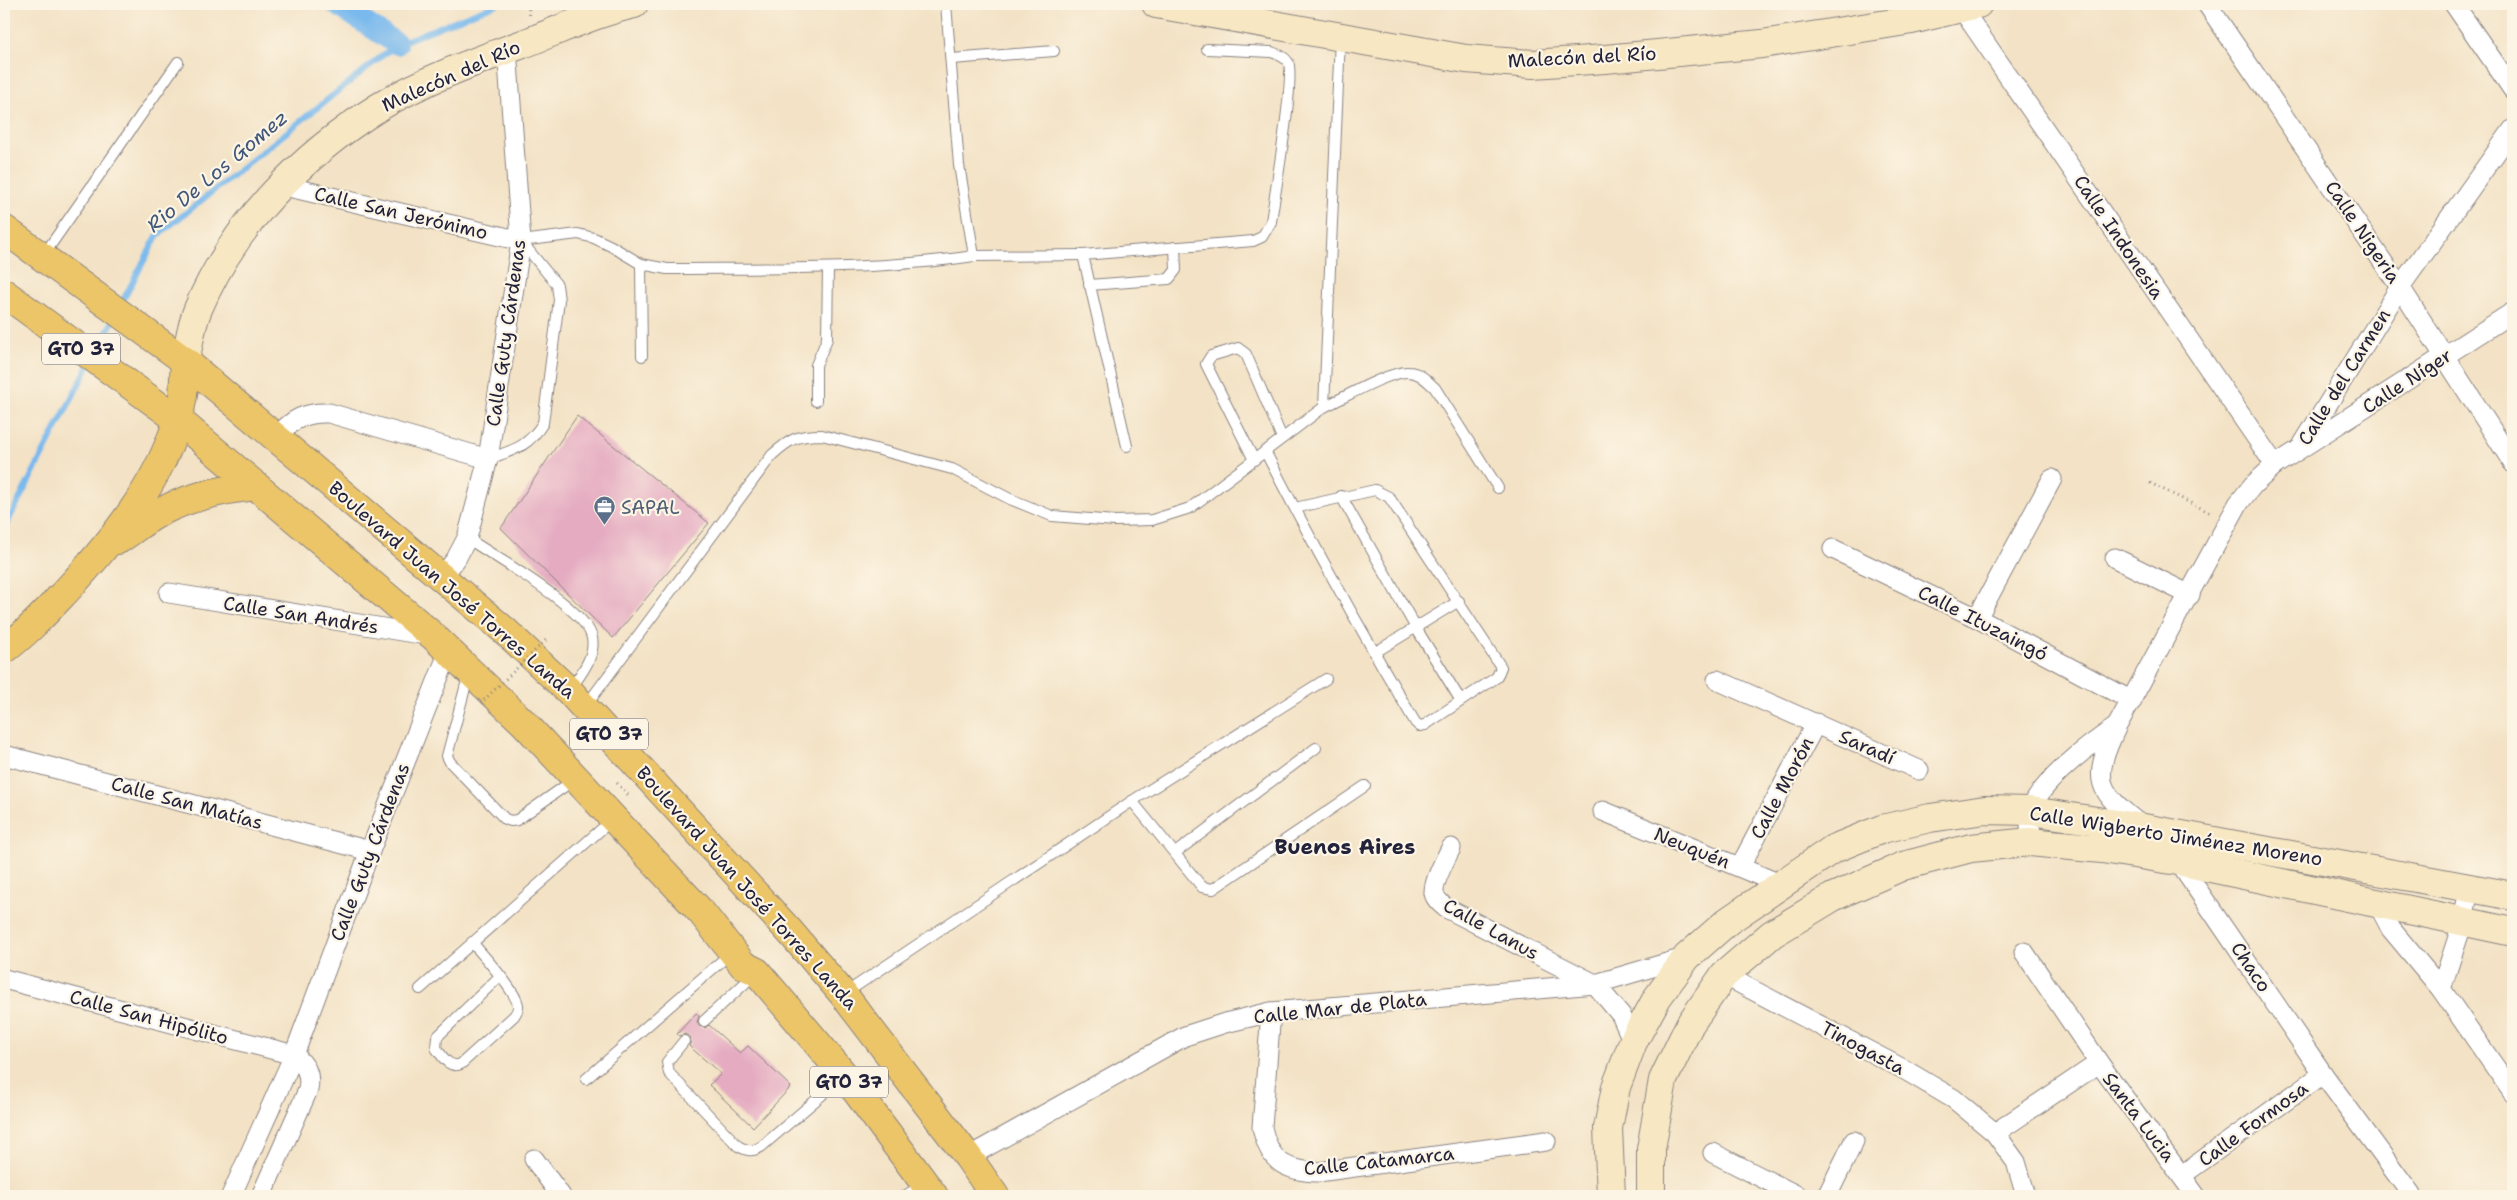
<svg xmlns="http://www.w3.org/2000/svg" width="2517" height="1200" font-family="'Shantell Sans',sans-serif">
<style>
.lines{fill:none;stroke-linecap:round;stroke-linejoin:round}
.stream{stroke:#79b9ed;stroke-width:6}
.canal{stroke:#79b9ed;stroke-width:22}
.building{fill:#e5abc1}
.lane-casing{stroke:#8a8280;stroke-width:12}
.street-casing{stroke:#8a8280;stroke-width:21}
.secondary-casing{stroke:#8a8280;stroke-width:30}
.primary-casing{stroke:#8a8280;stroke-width:30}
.path{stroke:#8a8280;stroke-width:3;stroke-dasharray:1 4;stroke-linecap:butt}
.lane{stroke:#fff;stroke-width:10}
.street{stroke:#fff;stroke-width:19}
.secondary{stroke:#f7e8c3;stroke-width:28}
.primary{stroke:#ecc569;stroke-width:28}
.path-bridge{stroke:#8a8280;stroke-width:3;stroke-dasharray:1 4;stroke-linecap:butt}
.labels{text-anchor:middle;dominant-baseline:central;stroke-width:4.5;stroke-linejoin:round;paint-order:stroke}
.shield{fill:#fcf5e5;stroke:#63616e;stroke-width:1}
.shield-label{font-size:18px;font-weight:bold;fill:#22223b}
.street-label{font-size:19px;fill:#22223b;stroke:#fcf5e5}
.service-label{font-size:19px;fill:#4e5e75;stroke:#fcf5e5;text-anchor:start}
.water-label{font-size:20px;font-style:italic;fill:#405779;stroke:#fcf5e5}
.quarter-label{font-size:21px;font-weight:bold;fill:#22223b;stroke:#fcf5e5}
</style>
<rect width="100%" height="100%" fill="#fcf5e5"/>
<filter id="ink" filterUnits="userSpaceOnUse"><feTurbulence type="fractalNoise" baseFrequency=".02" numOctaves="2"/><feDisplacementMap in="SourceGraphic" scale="10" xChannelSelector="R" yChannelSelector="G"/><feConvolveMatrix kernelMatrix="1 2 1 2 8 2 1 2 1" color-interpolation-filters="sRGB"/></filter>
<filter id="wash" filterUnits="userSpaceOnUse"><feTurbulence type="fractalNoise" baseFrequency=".0096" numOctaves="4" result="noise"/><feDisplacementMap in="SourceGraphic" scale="20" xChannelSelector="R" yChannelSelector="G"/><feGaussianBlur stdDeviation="1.12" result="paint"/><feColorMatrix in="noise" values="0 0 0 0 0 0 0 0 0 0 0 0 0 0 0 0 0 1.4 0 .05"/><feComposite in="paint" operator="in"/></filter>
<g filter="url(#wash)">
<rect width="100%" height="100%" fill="#f3e2c5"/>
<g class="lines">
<!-- stream -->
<g class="stream">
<path d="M1420,4H1433"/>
<path d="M120,306L157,236L397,44L497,4"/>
<path d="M96,352L115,317"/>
<path d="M4,529L90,363"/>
</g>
<!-- canal -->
<path class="canal" d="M336,4L397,44"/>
</g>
<g id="blocks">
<!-- building -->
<g class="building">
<path d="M577,416L709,523L613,638L501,528Z"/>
<path d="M696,1013L699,1016L697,1022L699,1026L705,1028L709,1025L740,1053L748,1046L791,1087L753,1127L709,1085L721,1074L689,1046L691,1042L689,1036L685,1034L679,1036L677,1034Z"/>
</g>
</g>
</g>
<g filter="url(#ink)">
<use href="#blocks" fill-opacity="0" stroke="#8a8280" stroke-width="1"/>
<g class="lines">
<defs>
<g id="lane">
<path d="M952,59L1054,51"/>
<path d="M521,241L578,234L594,238L611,246L641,264L667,269C769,268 872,271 974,256L959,165L946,4"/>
<path d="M43,256L178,62"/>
<path d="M974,256L1083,255"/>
<path d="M641,264L642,356"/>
<path d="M1089,285L1169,279L1176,270L1175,247"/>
<path d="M816,401V365L827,339L828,268"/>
<path d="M1324,407C1344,398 1389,371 1408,372C1420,372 1427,381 1435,388L1498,488"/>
<path d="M1127,446L1083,255L1253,241L1262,237L1271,222C1274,199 1296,74 1288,62C1284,56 1277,54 1271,52L1207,49"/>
<path d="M1265,451C1312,543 1362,633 1415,722L1419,726L1425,725L1497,677L1501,667L1389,497L1375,490L1295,508"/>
<path d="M488,459C514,450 528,447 543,423L559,300L557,285L521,241"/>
<path d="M1254,460L1206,364L1211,356L1238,348L1246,354L1282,438"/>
<path d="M1341,496L1416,628L1461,701"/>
<path d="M467,538C493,556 587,609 592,638C596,657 579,676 570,690"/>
<path d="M1374,653L1459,601"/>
<path d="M469,673L447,756L450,762L505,819L511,821L517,820L575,779"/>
<path d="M585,707L772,455C790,439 797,435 822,435L952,469L1010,499L1052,516L1115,521L1152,520L1190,508L1324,407L1340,38"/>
<path d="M1132,801L1202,887L1213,889L1365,786"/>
<path d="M1175,853L1316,748"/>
<path d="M472,942C483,956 515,989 518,1005C519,1009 516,1013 514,1016L461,1064C449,1069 443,1057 436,1048L437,1037L500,976"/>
<path d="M420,989L613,819"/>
<path d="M844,994L1132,801L1326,679"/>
<path d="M704,1021L756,973"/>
<path d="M684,1041L667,1062L669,1073L738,1146C747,1151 752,1152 761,1147L843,1077"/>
<path d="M586,1079L732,952"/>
<path d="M905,1196L925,1183"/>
</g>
<g id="street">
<path d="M2207,4L2400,287L2513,463"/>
<path d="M2454,4L2513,90"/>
<path d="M1962,9L2275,465"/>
<path d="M280,185L521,241"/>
<path d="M277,436C293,419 305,412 329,413L488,459"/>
<path d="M2303,444L2400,287L2513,129"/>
<path d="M1833,549L1977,618L2132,701"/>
<path d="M2115,558L2190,595"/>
<path d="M442,577L456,559L467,538L488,459L521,241L507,49"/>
<path d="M169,593L432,636"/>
<path d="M1977,618L2052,479"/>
<path d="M1717,680L1919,770"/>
<path d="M4,755L370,851"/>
<path d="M1603,811L1780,884"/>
<path d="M2143,827C2096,790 2091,781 2117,726L2238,504L2253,485L2275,465L2513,312"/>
<path d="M2030,842C2031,833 2029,820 2031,811C2038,783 2092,743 2116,727"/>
<path d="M1451,848C1446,858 1433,882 1434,893C1435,899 1441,904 1446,908L1595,984L1621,1015L1633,1042"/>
<path d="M2178,861L2323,1074L2411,1194"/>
<path d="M1740,867L1816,723"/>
<path d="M2378,904L2391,929L2441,989L2513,1093"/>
<path d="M2024,952L2099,1063L2196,1196"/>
<path d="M1724,975L1905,1070L1954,1099L1995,1133L2016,1162L2026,1196"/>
<path d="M4,979L294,1055C306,1065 311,1074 308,1090L261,1196"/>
<path d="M2441,989L2463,922L2469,888"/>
<path d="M1271,1012L1262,1127C1269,1161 1284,1171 1318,1172L1546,1141"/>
<path d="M1995,1133L2099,1063"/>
<path d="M1713,1153L1798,1196"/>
<path d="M968,1157L1185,1036L1225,1023L1271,1012L1595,984L1687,957"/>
<path d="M534,1159L561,1196"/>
<path d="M2182,1175L2323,1074"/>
<path d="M231,1196L294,1055L370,851L449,651"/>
<path d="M1827,1196L1854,1141"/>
</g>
<g id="secondary">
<path d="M1156,4L1466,59L1533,64L1605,59L1762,44L1912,20L1978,4"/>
<path d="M185,361C189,344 191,325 198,309C234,224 301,156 379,107C423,80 479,60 528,42C562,29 598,12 634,4"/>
<path d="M1611,1196L1608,1128L1616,1087L1633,1042L1657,998L1687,957L1728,921L1833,849L1882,829L1930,818L1985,810L2031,811L2144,828L2513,896"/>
<path d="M1651,1196V1149L1663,1080L1690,1024L1724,975L1772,934L1833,897L1903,866L1971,848L2030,842L2102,849L2178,861L2513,932"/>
</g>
<g id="primary">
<path d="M4,229L185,361L505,631L569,691L791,933L843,994L968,1157L995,1196"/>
<path d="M4,293L177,419L433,636L525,724L701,912L743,965L757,972L845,1076L934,1196"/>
<path d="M118,540C129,533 139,525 150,518C182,498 218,490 256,486"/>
<path d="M4,650C27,633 47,611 67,590C117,536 171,470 183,395C184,384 184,372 185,361"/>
</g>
</defs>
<!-- lane casing -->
<use href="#lane" class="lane-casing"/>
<!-- street casing -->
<use href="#street" class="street-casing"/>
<!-- secondary casing -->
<use href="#secondary" class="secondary-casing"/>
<!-- primary casing -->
<use href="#primary" class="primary-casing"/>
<!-- path -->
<g class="path">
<path d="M528,4L530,17"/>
<path d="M2150,483L2211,513"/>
<path d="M617,783L628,795"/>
</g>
<!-- lane -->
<use href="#lane" class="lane"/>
<!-- street -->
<use href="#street" class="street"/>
<!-- secondary -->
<use href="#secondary" class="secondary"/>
<!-- primary -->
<use href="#primary" class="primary"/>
<!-- path-bridge -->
<path class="path-bridge" d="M484,700L546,640"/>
</g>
</g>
<!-- icons -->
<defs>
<symbol id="office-pin" viewBox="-11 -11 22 30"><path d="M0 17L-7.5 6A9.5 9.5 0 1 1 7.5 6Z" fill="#5c6f8a" stroke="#fcf5e5"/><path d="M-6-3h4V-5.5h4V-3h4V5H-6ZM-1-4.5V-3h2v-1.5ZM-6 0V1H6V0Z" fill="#fff"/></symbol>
</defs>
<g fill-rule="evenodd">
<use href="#office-pin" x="592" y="494" width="25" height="34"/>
</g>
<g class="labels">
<!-- shield labels -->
<g class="shield">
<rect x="42" y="333.5" width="78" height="31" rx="4"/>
<rect x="570" y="718.5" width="78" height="31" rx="4"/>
<rect x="810" y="1066.5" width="78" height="31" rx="4"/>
</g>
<g class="shield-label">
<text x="81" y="349">GTO 37</text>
<text x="609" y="734">GTO 37</text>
<text x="849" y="1082">GTO 37</text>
</g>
<!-- street labels -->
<g class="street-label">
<text transform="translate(1582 57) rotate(-3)">Malecón del Río</text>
<text transform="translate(451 76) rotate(-24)">Malecón del Río</text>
<text transform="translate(401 213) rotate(13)">Calle San Jerónimo</text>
<text transform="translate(2363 232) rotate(56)">Calle Nigeria</text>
<text transform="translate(2119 237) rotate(56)">Calle Indonesia</text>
<text transform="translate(506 333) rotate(-82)">Calle Guty Cárdenas</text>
<text transform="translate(2344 377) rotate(-58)">Calle del Carmen</text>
<text transform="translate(2407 381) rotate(-33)">Calle Níger</text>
<text transform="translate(452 590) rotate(41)">Boulevard Juan José Torres Landa</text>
<text transform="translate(301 615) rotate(9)">Calle San Andrés</text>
<text transform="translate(1983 623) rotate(27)">Calle Ituzaingó</text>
<text transform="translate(1867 747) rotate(24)">Saradí</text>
<text transform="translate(1782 788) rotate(-62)">Calle Morón</text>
<text transform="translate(187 803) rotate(15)">Calle San Matías</text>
<text transform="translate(2176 836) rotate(9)">Calle Wigberto Jiménez Moreno</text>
<text transform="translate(1692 848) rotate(22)">Neuquén</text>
<text transform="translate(370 852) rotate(-69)">Calle Guty Cárdenas</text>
<text transform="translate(747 888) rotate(48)">Boulevard Juan José Torres Landa</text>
<text transform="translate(1491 929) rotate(29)">Calle Lanus</text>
<text transform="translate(2251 967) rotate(56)">Chaco</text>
<text transform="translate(1340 1008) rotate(-6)">Calle Mar de Plata</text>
<text transform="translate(149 1017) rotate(15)">Calle San Hipólito</text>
<text transform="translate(1863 1048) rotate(28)">Tinogasta</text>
<text transform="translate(2139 1117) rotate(53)">Santa Lucia</text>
<text transform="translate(2253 1124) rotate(-36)">Calle Formosa</text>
<text transform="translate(1379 1161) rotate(-6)">Calle Catamarca</text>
</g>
<!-- service labels -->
<g class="service-label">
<text x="621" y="507">SAPAL</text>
</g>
<!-- water labels -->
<g class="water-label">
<text transform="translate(217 171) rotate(-40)">Rio De Los Gomez</text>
</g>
<!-- quarter labels -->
<g class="quarter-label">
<text x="1345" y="847">Buenos Aires</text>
</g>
</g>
<!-- margin -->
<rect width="2517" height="1200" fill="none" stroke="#fcf5e5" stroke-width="20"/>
</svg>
